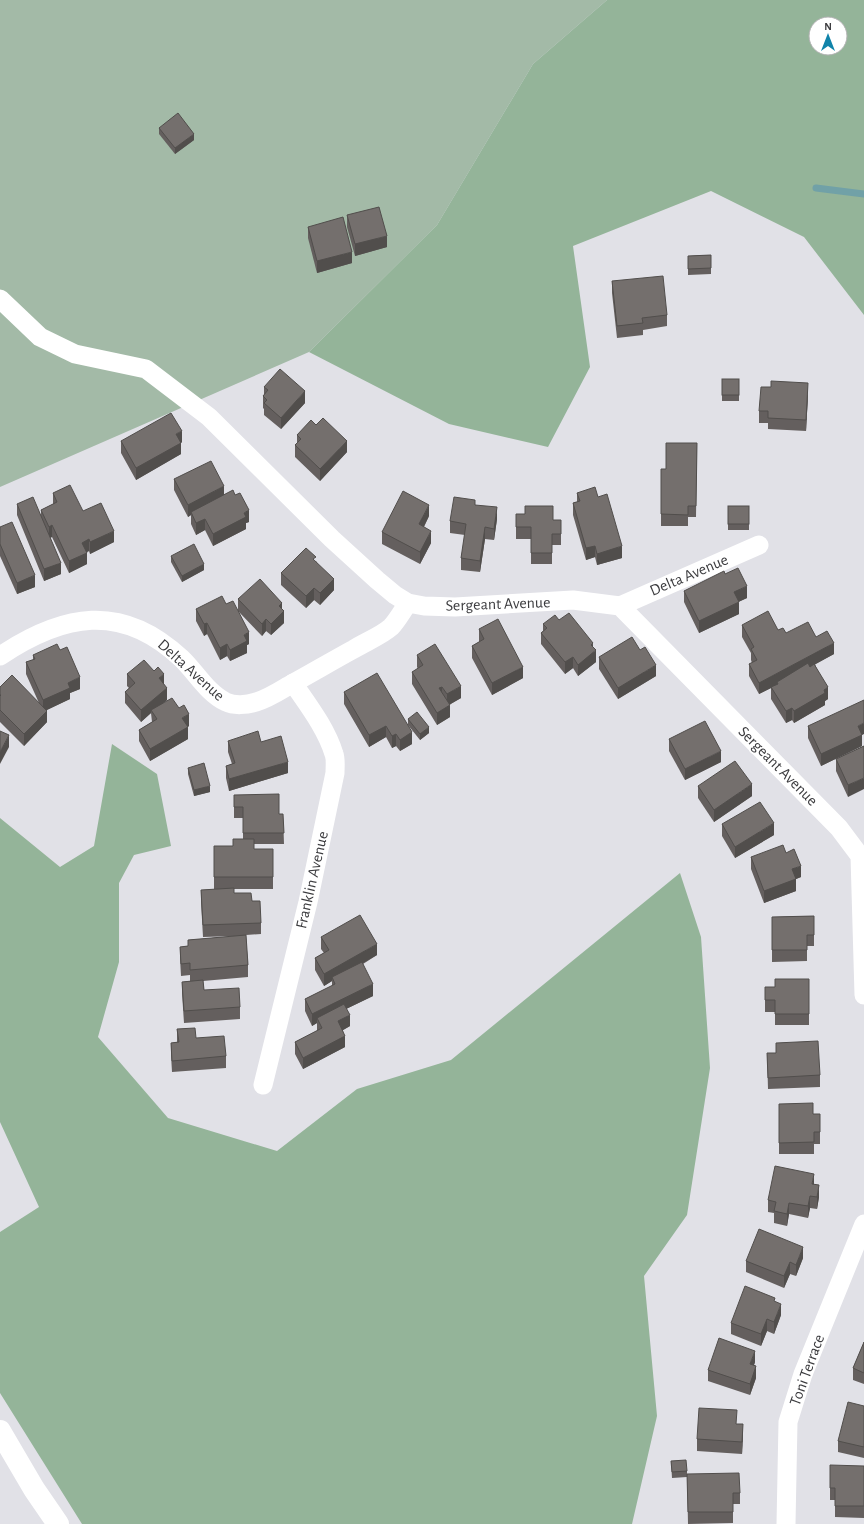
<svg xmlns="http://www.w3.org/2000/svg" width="864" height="1524" font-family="'Alegreya Sans',sans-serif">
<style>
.green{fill:#a3baa7}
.forest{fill:#94b499;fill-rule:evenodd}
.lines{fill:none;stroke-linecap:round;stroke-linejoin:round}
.stream{stroke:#71a1a7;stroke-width:7}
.minor{stroke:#fff;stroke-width:19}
.tertiary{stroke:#fff;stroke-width:22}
.wall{fill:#645f5e}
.shaded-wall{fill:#514e4c}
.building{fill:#746f6d;stroke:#514e4c}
.labels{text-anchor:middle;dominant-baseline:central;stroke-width:4;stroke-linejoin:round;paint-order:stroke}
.street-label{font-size:16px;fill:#3c3c3f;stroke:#fff}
</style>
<rect width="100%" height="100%" fill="#e1e1e7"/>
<!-- green -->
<path class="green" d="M0,0H607L533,64L437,225L309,352L0,487Z"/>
<!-- forest -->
<g class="forest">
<path d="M607,0H864V315L804,237L711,191L573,246L590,367L548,447L449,424L309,352L437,225L533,64ZM816,24H840V48H816Z"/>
<path d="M112,744L157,774L171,846L134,855L119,883V962L98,1037L168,1118L277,1151L357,1089L451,1060L680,873L701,937L710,1068L687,1215L644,1276L657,1416L632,1524H82L0,1393V1232L39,1207L0,1122V818L60,867L94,846Z"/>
</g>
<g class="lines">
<!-- stream -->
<path class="stream" d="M816,188L864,194"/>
<!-- minor -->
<g class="minor">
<path d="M0,299L40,337L75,354L146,369L209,417L332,539L377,580L395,595L408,603L424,606L455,607L573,600L620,606L839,828L860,856L864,995"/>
<path d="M620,606L759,545"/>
<path d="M0,656C63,614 121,602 181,658C196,672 207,693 226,702C234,706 247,705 256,702C267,699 278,692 288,686C310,674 332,661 354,649C365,642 381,636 391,627C397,621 403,610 408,603"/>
<path d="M263,1085L308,902L335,773C335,767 336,759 334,754C326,728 308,705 293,683"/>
<path d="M786,1524L788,1422L803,1374L864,1224"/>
</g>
<!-- tertiary -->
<path class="tertiary" d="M0,1431L34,1489L58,1524"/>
</g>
<!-- wall -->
<g class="wall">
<path d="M159,128L194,140L175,154L159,134Z"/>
<path d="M347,215L387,247L355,256L347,227Z"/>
<path d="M308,227L352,263L317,273L308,238Z"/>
<path d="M711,255V274L688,275V256Z"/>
<path d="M612,281L667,315V326L643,330V335L617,338L612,293Z"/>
<rect x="722" y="379" width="17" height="22"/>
<path d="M264,387L305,403L281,429L264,415V409L263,408V396L264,395Z"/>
<path d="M808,395L806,431L768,429V423H759V411Z"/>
<path d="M297,435L347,452L320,481L295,457V445L297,443Z"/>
<path d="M121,441L182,442L181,443V454L136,480L121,453Z"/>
<path d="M697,443L696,517H688V526H661V469H666Z"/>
<path d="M174,479L224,495L249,522L246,523V529L213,546L205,530L196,535L191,524V515L188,517L174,490Z"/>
<path d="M53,493L83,511L114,542L90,554L89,551L87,552V564L69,573L52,537L50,538L61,574L44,581L17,515V504L41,515V510L53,504Z"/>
<path d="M577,493L598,497L622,558L597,565L595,557L586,560L573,515V503L577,502Z"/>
<path d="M475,505L497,519L494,540L485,539L480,572L461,570V558L465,535L450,533V521Z"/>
<rect x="728" y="506" width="21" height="24"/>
<path d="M516,514L553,520H561V545H552V564H531V539H516Z"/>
<path d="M429,516L424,527L431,543L420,564L382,544V532Z"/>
<path d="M0,527L35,587L17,594L0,556Z"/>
<path d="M171,556L204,570L182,582L171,562Z"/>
<path d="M316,561L334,590L320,605L314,600L306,608L281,585V573Z"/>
<path d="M725,574L747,598L738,602L739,614L699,633L684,602V591Z"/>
<path d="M238,599L282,610L284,623L271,635L266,631L262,636L238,611Z"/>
<path d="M196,609L249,644L247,645V653L230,661L227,656L220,660L207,634L204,636L196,621Z"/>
<path d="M559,620L593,647L596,662L578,676L573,668L565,674L541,644V633L543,631V624Z"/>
<path d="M742,625L778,630L786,633L816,637L834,654L815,664L828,699L825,701V705L794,723L792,720L786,723L771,699V688L759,694L749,676V664L752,663L751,660V653L742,637Z"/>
<path d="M479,629L523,678L492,695L472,658V646L479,642Z"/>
<path d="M60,650L80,689L70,693V699L46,710L47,722L24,746L0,722V687L39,703L26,674V662L33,660V655Z"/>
<path d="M417,655L461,698L449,705L450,717L437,725L412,684V672L418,669L417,667Z"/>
<path d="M599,657L656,676L618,699L599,669Z"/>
<path d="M127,674L164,684L167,700L163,703L189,726L187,727L188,739L150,761L139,741V730L152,722L151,713L141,722L125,703V692L129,688L127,686Z"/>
<path d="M344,692L408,725V719L429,733L420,740L408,725L412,744L400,751L396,746L392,748L386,737L369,747L344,704Z"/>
<path d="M808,726L862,735V746L821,766L808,738Z"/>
<path d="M669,739L721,762L685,780L669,751Z"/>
<path d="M228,741L261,742L288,773L229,791L226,778V766L232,764L228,752Z"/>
<path d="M864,746L848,797L836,771V759Z"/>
<path d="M188,768L210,792L194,796L188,774Z"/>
<path d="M698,786L752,796L714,822L698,798Z"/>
<path d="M234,795L279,814H283L284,844H254V849H273V889H234V893L252,901L261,923V934L246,935L248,965V977L203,981L204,990L240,1007V1019L184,1023L182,993V982L190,981V975L181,976L180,958V947L188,946V940L235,936L203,937L201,902V890L231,889H214V846H233L243,839V818H234Z"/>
<path d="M722,824L774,835L735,858L722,836Z"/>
<path d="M786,853L801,877L796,879V891L764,903L751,869V857Z"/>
<path d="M814,916V946H807V961L772,962V917Z"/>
<path d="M321,937L377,955L363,964L373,996L346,1009L350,1026L343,1030L345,1047L303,1069L295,1054V1042L317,1031V1023L312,1026L305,1011V999L332,986V981L324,986L315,970V958L324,953L321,949Z"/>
<path d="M809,979V1025H775V1012H765V987H775Z"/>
<path d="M177,1029L196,1038L226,1056V1068L172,1072L171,1055V1043L177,1042Z"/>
<path d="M776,1043L820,1075V1087L768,1089L767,1053H776Z"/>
<path d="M779,1104L813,1114L820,1132V1144H814V1154H779Z"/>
<path d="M814,1184L819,1197L817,1209L810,1208L808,1218L789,1214L787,1226L774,1223V1213L768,1212V1200Z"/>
<path d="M803,1258L796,1276L790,1274L784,1288L746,1272V1261Z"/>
<path d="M781,1315L774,1334L767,1331L761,1346L731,1334V1323Z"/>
<path d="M864,1342V1384L853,1380V1368Z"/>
<path d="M755,1362L754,1365L756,1378L750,1395L708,1381V1370Z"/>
<path d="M864,1406V1458L838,1452V1441Z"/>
<path d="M737,1424L743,1435L742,1454L697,1451V1439Z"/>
<path d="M671,1461L687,1471V1477L672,1478Z"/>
<path d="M864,1466V1518L835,1517V1500H830V1488Z"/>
<path d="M687,1474L740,1493V1504H733V1523L688,1524Z"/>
</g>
<!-- shaded-wall -->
<g class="shaded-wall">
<path d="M194,134V140L175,154V148Z"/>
<path d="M387,236V247L355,256V244Z"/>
<path d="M352,252V263L317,273V261Z"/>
<path d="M808,383V395L806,431V420Z"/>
<path d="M305,391V403L281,429V418Z"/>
<path d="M182,431V442L176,445V434Z"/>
<path d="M347,441V452L320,481V469Z"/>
<path d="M181,443V454L136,480V468Z"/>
<path d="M224,486V498L191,512V515L188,517V505Z"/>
<path d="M429,505V516L419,536V524Z"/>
<path d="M497,507V519L494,540V529Z"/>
<path d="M249,510V522L246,523V529L213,546V534L244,513Z"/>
<path d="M205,519V530L196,535V523Z"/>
<path d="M52,525V537L49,538V527Z"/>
<path d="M485,527V539L480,572V561Z"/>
<path d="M114,531V542L90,554V542Z"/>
<path d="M431,531V543L420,564V552Z"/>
<path d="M89,539V551L82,554V543Z"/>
<path d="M595,546V557L586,560V548Z"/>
<path d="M622,546V558L597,565V554Z"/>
<path d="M87,553V564L69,573V561Z"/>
<path d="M61,563V574L44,581V569Z"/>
<path d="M204,564V570L182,582V576Z"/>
<path d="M35,575V587L17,594V583Z"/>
<path d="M334,579V590L320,605V593Z"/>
<path d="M747,586V598L734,604V592Z"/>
<path d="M314,588V600L306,608V596Z"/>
<path d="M739,602V614L699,633V621Z"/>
<path d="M282,603V613L284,611V623L271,635V624L279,606Z"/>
<path d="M266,619V631L262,636V624Z"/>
<path d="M207,623V634L204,636V624Z"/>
<path d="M249,632V644L247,645V653L230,661V650L244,635Z"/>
<path d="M593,643V653L596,650V662L578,676V665Z"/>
<path d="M834,643V654L778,685L777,682V685L759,694V683Z"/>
<path d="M227,644V656L220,660V648Z"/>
<path d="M573,657V668L565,674V662Z"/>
<path d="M656,665V676L618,699V688Z"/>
<path d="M523,667V678L492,695V683Z"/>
<path d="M164,674V686L159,678Z"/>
<path d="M80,677V689L70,693V699L43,712V700L68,683Z"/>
<path d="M461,686V698L447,706V694Z"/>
<path d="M442,687V698L439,688Z"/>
<path d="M828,687V699L825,701V705L794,723V711Z"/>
<path d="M167,688V700L153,712L151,710V713L141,722V710Z"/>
<path d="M450,705V717L437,725V713Z"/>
<path d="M792,708V720L786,723V711Z"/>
<path d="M47,711V722L24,746V734Z"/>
<path d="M189,714V726L182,730V718Z"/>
<path d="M864,723V734L862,735V746L821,766V754L858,726Z"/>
<path d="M386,726V737L369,747V735Z"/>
<path d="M188,727V739L150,761V749Z"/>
<path d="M429,727V733L420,740V734Z"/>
<path d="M412,732V744L400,751V740Z"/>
<path d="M396,734V746L392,748V736Z"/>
<path d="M9,735V747L0,764V752Z"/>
<path d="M721,751V762L685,780V769Z"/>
<path d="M288,762V773L229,791V779Z"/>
<path d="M864,778V789L848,797V785Z"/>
<path d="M752,784V796L714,822V810Z"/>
<path d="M210,786V792L194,796V790Z"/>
<path d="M774,823V835L735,858V847Z"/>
<path d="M801,866V877L796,879V891L764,903V891L792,869Z"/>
<path d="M377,944V955L333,980L332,977V981L324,986V974Z"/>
<path d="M373,984V996L319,1022L317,1018V1023L312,1026V1014Z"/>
<path d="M350,1015V1026L338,1033V1021Z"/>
<path d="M345,1036V1047L303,1069V1058Z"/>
<path d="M814,1174V1186L812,1184Z"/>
<path d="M819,1185V1197L817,1209V1197Z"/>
<path d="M810,1196V1208L808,1218V1206Z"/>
<path d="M789,1203V1214L787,1226V1214Z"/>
<path d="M803,1247V1258L796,1276V1265Z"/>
<path d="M790,1262V1274L784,1288V1276Z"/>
<path d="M781,1304V1315L774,1334V1322Z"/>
<path d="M767,1319V1331L761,1346V1334Z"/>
<path d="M755,1351V1362L750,1376V1364Z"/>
<path d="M756,1366V1378L750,1395V1384Z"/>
<path d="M743,1424V1435L742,1454V1442Z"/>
</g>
<!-- building -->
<g class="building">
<path d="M178,113L194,134L175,148L159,128Z"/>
<path d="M379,207L387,236L355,244L347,215Z"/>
<path d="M343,217L352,252L317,261L308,227Z"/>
<path d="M711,255V268L688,269V256Z"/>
<path d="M663,276L667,315L642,318L643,323L617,326L612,281Z"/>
<path d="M280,369L305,391L281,418L264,403L267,400L263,396L268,390L264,387Z"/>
<rect x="722" y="379" width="17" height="16"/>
<path d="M771,381L808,383L806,420L768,418V411H759L761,387H771Z"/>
<path d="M171,413L182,431L176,434L181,443L136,468L121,441Z"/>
<path d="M323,418L347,441L320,469L295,445L301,439L297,435L311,420L316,425Z"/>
<path d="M666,443H697L696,506H688V515L661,514V469H666Z"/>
<path d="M211,461L224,486L188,505L174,479Z"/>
<path d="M70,485L83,511L101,503L114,531L90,542L89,539L82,543L87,553L69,561L52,525L49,527L41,510L57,502L53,493Z"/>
<path d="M595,487L598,497L607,494L622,546L597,554L595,546L586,548L573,503L580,501L577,493Z"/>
<path d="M233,490L235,495L240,493L249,510L244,513L246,517L213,534L205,519L196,523L191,512Z"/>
<path d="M403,491L429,505L419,524L431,531L420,552L382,532Z"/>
<path d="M33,497L61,563L44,569L17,504Z"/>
<path d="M454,497L475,500V505L497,507L494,529L485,527L480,561L461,558L466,524L450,521Z"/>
<path d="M525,506H553V520H561V534H552V553H531V527H516V514H525Z"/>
<rect x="728" y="506" width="21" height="18"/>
<path d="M12,522L35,575L17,583L0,544V527Z"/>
<path d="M194,544L204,564L182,576L171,556Z"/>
<path d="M306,548L316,557L313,559L334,579L320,593L314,588L306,596L281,573Z"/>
<path d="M738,568L747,586L734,592L739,602L699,621L684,591L724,571L725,574Z"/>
<path d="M260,579L282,603L279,606L284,611L271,624L266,619L262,624L238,599Z"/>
<path d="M222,596L226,604L233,601L249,632L244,635L247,641L230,650L227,644L220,648L207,623L204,624L196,609Z"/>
<path d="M768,611L778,630L783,628L786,633L808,622L816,637L827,631L834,643L759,683L749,664L757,660L751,649L754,647L742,625Z"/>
<path d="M569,613L593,643L591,645L596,650L578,665L573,657L565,662L541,633L547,628L543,624L555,615L559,620Z"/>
<path d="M498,619L523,667L492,683L472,646L484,639L479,629Z"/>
<path d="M632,637L640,650L645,647L656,665L618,688L599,657Z"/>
<path d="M57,644L60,650L67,647L80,677L68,683L70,688L43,700L26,662L35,659L33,655Z"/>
<path d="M435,644L461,686L447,694L442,687L439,688L450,705L437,713L412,672L423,665L417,655Z"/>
<path d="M144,660L154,671L158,667L164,674L159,678L167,688L141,710L125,692L135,683L127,674Z"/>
<path d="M808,663L810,667L814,664L828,687L824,690L825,693L794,711L792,708L786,711L771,687L778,684L777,682Z"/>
<path d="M377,673L412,732L400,740L396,734L392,736L386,726L369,735L344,692Z"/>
<path d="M12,675L47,711L24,734L0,710V696L1,695H0V687Z"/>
<path d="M172,698L179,708L184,705L189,714L182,718L188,727L150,749L139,730L157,719L151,710Z"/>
<path d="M864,700V723L858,726L862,735L821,754L808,726Z"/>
<path d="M417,712L429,727L420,734L408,719Z"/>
<path d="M705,721L721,751L685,769L669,739Z"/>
<path d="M0,731L9,735L0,752Z"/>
<path d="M258,731L261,742L281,736L288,762L229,779L226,766L235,763L228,741Z"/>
<path d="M864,746V778L848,785L836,759Z"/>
<path d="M735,761L752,784L714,810L698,786Z"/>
<path d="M204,763L210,786L194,790L188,768Z"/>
<path d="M279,794V814H283L284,833H243V807H234V795Z"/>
<path d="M760,802L774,823L735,847L722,824Z"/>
<path d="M233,839H254V849H273V877H214V846H233Z"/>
<path d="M783,845L786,853L794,849L801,866L792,869L796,879L764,891L751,857Z"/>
<path d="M234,888V893H251L252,901H260L261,923L203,925L201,890Z"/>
<path d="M360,915L377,944L324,974L315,958L329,950L321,937Z"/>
<path d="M814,916V935H807V950H772V917Z"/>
<path d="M246,935L248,965L190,970V963L181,964L180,947L188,946V940Z"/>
<path d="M362,962L373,984L312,1014L305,999L335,984L332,977Z"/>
<path d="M775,979H809V1014H775V1000H765V987H775Z"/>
<path d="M203,980L204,990L239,988L240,1007L184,1011L182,982Z"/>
<path d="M344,1004L350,1015L338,1021L345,1036L303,1058L295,1042L322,1028L317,1018Z"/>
<path d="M195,1028L196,1038L224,1036L226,1056L172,1061L171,1043L179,1042L177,1029Z"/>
<path d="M818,1041L820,1075L768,1078L767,1053H776V1043Z"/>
<path d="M813,1103V1114H820V1132H814V1142L779,1143V1104Z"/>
<path d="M775,1166L814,1174L812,1184L819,1185L817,1197L810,1196L808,1206L789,1203L787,1214L774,1211L776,1202L768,1200Z"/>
<path d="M759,1229L803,1247L796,1265L790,1262L784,1276L746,1261Z"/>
<path d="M745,1286L775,1298L774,1301L781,1304L774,1322L767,1319L761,1334L731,1323Z"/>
<path d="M719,1338L755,1351L750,1364L756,1366L750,1384L708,1370Z"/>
<path d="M864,1342V1373L853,1368Z"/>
<path d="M848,1402L864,1406V1447L838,1441Z"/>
<path d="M699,1408L737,1410L736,1424H743L742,1442L697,1439Z"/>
<path d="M686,1460L687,1471L672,1472L671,1461Z"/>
<path d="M830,1465L864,1466V1506H835V1488H830Z"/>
<path d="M739,1473L740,1493H733V1512H688L687,1474Z"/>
</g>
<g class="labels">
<!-- street labels -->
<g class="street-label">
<text transform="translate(689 575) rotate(-23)">Delta Avenue</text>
<text transform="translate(498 604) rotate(-2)">Sergeant Avenue</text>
<text transform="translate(191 670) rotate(42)">Delta Avenue</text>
<text transform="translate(778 766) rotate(45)">Sergeant Avenue</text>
<text transform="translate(312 880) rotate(-77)">Franklin Avenue</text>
<text transform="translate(807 1370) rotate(-70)">Toni Terrace</text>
</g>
</g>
<!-- north arrow -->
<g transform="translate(828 36)"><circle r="19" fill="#ffffff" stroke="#b1b1b2"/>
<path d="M0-3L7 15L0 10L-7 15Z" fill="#1184aa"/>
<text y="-6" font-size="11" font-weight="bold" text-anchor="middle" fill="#3c3c3f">N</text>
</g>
</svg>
